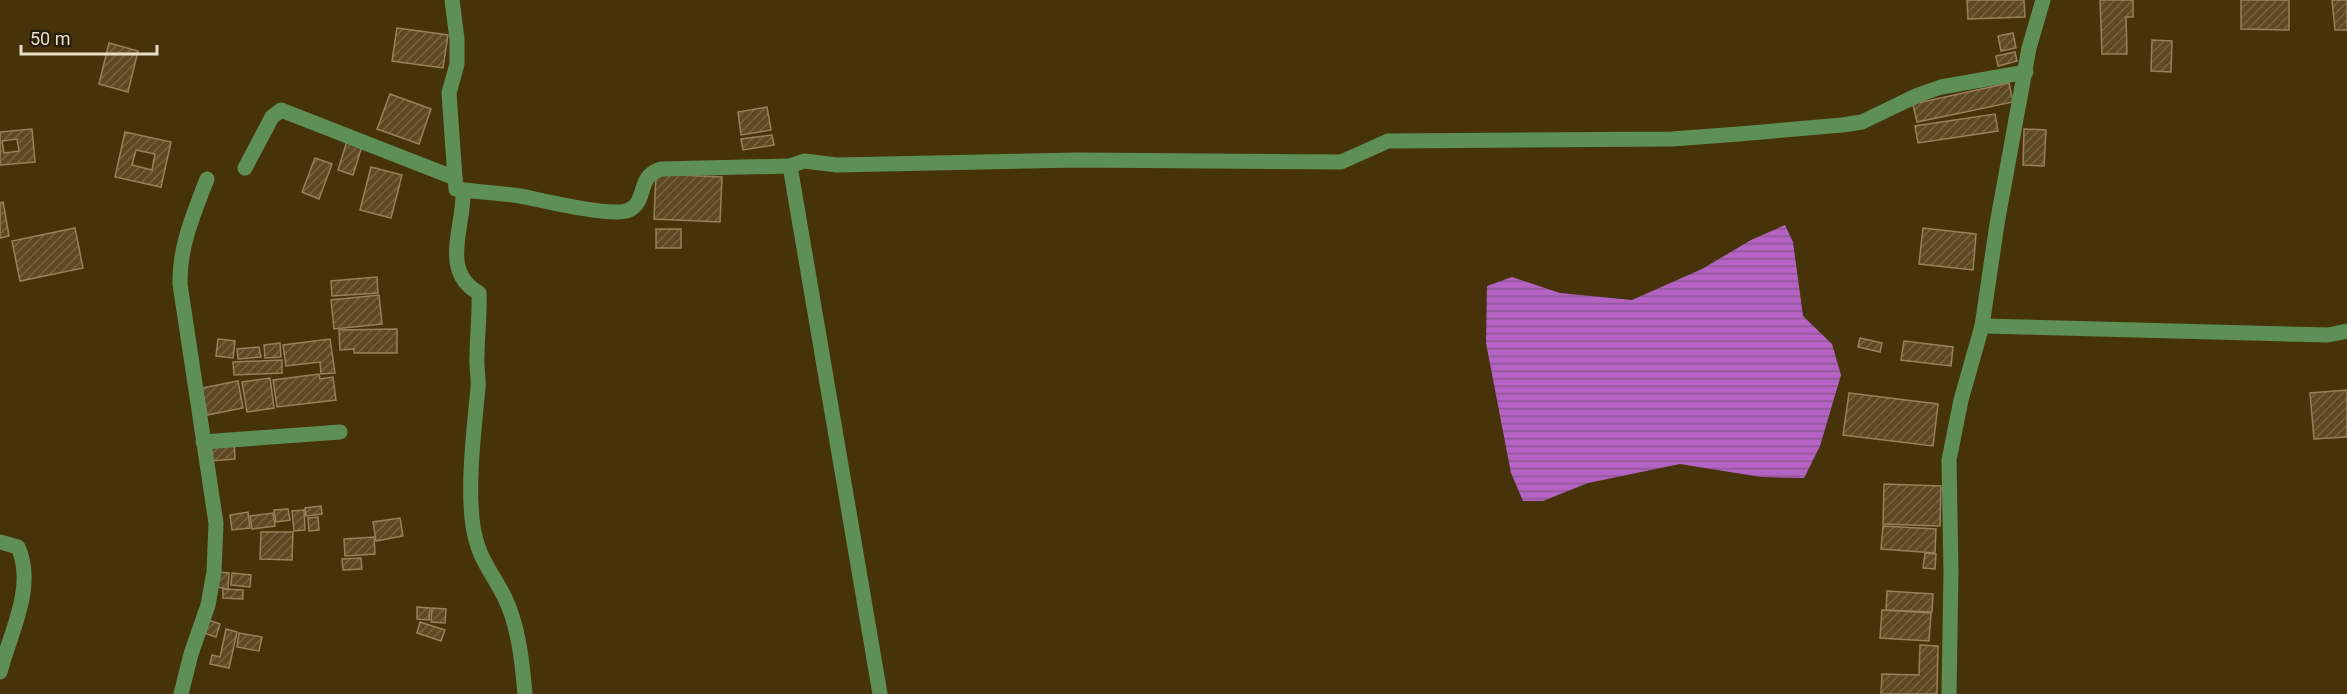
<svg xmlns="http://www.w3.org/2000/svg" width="2347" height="694" font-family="Roboto,sans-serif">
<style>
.water{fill:url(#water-rules)}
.building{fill:url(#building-hatch);stroke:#98815a;stroke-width:1.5;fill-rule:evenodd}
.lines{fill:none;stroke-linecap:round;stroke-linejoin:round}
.minor{stroke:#5e9056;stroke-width:15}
</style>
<defs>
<pattern id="water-rules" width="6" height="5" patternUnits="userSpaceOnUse" patternTransform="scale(1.5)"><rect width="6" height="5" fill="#b462c3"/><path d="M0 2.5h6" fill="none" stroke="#8e5794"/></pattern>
<pattern id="building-hatch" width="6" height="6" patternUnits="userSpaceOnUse" patternTransform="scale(1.5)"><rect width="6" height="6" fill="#5e4923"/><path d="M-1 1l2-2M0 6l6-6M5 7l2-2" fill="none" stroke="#756341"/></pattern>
</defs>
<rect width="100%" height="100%" fill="#47330a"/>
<!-- water -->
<path class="water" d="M1785,225L1793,242L1803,316L1832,344L1841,375L1820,446L1804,478L1761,477L1680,464L1588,483L1543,501H1523L1511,473L1486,343L1487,286L1512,277L1560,293L1632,300L1702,269L1751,240Z"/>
<!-- building -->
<g class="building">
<path d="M1967,0H2024L2025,17L1968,19Z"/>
<path d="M2100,0H2133V17H2126L2127,54H2102Z"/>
<path d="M2241,0H2289V30L2241,29Z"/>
<path d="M2332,0H2347V30H2335Z"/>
<path d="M397,28L448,35L443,68L392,61Z"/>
<path d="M2013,33L2016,48L2001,51L1998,36Z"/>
<path d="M2152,40L2172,41L2171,72L2151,71Z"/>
<path d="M109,43L138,51L128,92L99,84Z"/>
<path d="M2015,52L2017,61L1998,66L1996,56Z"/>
<path d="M2009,83L2013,102L1917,122L1913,104Z"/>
<path d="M390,94L431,109L419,144L377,129Z"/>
<path d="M767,107L771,130L741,135L738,112Z"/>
<path d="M1995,114L1998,131L1918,143L1915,126Z"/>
<path d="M32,129L35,162L0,165V132ZM17,139L19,151L4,153L2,141Z"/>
<path d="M2024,129L2046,130L2044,166L2023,165Z"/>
<path d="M125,132L171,142L161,187L115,177ZM136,150L155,154L152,170L132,165Z"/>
<path d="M772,135L774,145L743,150L741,139Z"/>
<path d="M347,141L362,146L353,175L338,170Z"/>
<path d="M315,158L332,164L319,199L302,192Z"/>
<path d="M371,167L402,175L391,218L360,210Z"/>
<path d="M656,174L722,177L720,222L654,219Z"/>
<path d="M3,202L9,236L0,238V203Z"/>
<path d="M75,228L83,268L20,281L12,241Z"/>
<path d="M1923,228L1976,234L1973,270L1919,264Z"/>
<rect x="656" y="229" width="25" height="19"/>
<path d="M377,277L378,293L332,296L331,281Z"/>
<path d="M379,295L382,324L334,329L331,300Z"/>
<path d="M397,329V353H354V349L340,350L339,330Z"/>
<path d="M1860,338L1882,343L1880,352L1858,347Z"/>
<path d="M218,339L235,341L233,358L216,356Z"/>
<path d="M330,339L335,373L321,374L320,362L286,366L283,345Z"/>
<path d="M1904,341L1953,347L1951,366L1901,360Z"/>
<path d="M280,343L281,357L265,358L264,345Z"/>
<path d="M259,347L261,357L238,359L237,349Z"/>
<path d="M282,360V373L234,375L233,362Z"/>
<path d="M319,374L320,379L333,377L336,400L277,407L273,380Z"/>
<path d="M270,378L274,408L247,412L242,382Z"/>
<path d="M238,381L243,408L207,415L202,388Z"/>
<path d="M2347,390V437L2314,439L2310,393Z"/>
<path d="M1849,393L1938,404L1933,446L1843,435Z"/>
<path d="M234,441L235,459L209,461L208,443Z"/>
<path d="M1884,484L1941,486L1940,526L1883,524Z"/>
<path d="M321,506L322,514L306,516L305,508Z"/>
<path d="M288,509L290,520L276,522L274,510Z"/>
<path d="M304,510L305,530L294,531L292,511Z"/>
<path d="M248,512L250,528L232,530L230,515Z"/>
<path d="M273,513L275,526L252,529L250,516Z"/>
<path d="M318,517L319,530L309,531L308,518Z"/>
<path d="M400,518L403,536L376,541L373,522Z"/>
<path d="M1883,526L1936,529L1935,553L1881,549Z"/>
<path d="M261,532H293L292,560L260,559Z"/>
<path d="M374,537L375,554L345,556L344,539Z"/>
<path d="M1925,553L1936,554L1935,569L1923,568Z"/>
<path d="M361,558L362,569L343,570L342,559Z"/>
<path d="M218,572L229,573L228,589L216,587Z"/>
<path d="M232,573L251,575L250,587L231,585Z"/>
<path d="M223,589L243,590V599L223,598Z"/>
<path d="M1887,591L1933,594L1932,612L1886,610Z"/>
<path d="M417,607L430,608L429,620L417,619Z"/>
<path d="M432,608L446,609L445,623L431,622Z"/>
<path d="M1882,610L1931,613L1929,641L1880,638Z"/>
<path d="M208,620L220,624L216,637L204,633Z"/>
<path d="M420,622L445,630L441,641L417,633Z"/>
<path d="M226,629L237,632L229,668L210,664L212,655L220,657Z"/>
<path d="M239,633L262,637L259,651L237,647Z"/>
<path d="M1920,645L1938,646L1937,694H1881L1882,674L1919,675Z"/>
</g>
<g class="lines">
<!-- minor -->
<g class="minor">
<path d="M452,0L457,39V64L449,93L455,178"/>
<path d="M245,168L272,117L281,110L455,178L456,189C477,192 499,193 520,196C542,200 613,218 629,210C648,201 636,176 661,169L790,166"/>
<path d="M463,190C465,226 439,271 479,293C480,314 477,335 477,356C476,367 479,378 478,388C474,430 467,485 473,526C478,558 490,569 504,596C519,626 522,662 525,694"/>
<path d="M1982,326L2328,335L2347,331"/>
<path d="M203,442L340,432"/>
<path d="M0,542L18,547C36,587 10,633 0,672"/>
<path d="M181,694L191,654L208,605L214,572L216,523L180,284C179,247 194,213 207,179"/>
<path d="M880,694L790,166L804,161L837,165L1077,160L1341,162L1388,141L1672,139L1739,134L1842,125L1862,122L1918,95L1941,87L2026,72"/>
<path d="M1949,694L1951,571L1949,460L1961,400L1982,326L1997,224L2029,48L2043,0"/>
</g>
</g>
<!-- scale -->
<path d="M21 45v9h136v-9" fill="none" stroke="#e9ddc8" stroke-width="3"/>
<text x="30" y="45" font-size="18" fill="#e9ddc8" stroke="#261d0d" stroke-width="4.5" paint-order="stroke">50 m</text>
</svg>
